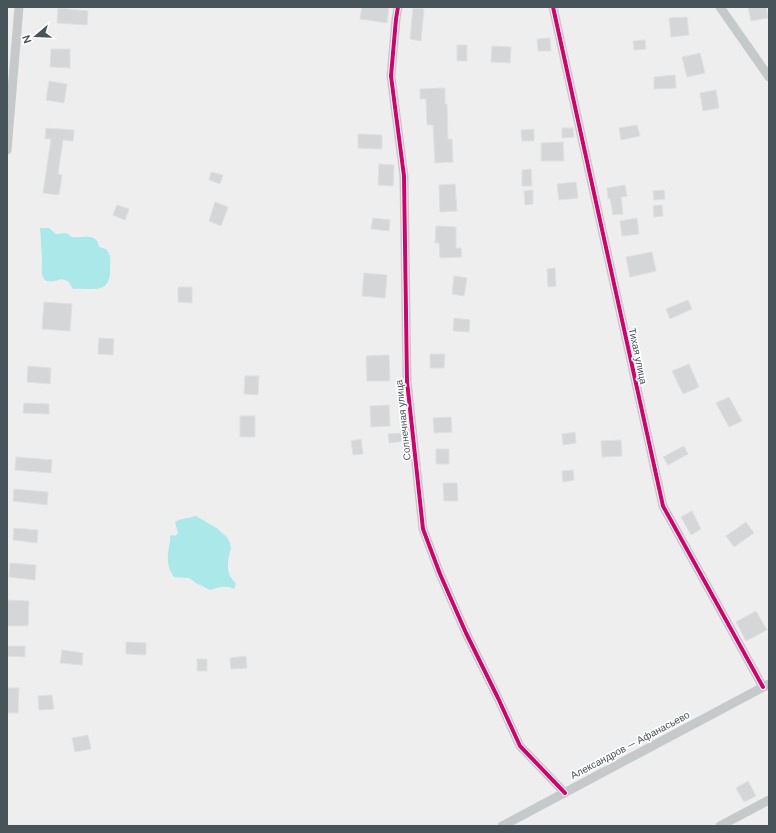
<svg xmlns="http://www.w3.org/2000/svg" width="776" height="833" font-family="'DM Sans',sans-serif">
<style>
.water{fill:#aae8e9}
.building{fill:#d5d6d7;stroke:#e0e0e1}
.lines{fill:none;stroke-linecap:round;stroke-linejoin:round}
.minor{stroke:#c6c9ca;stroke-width:9}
.cycleway-casing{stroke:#fff;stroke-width:6}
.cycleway{stroke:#d6006c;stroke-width:4}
.labels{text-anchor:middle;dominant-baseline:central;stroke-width:3.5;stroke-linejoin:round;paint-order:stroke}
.street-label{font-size:10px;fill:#47545a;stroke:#fff}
</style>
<rect width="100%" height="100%" fill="#efeeee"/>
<!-- water -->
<g class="water">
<path d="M40,228H49L56,234C59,234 64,233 66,233C69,234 69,236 72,237C81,239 97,231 99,247L106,249C112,257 110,260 110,270C110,296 92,287 73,289L68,281L61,279C38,288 42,272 42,257C41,247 41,238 40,228Z"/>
<path d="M196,516L218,529L221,532L227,537L230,543L231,549L229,555L228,563V570L230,576L236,584L234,589C227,585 218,587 210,590L196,583L189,578L174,577C165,564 168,554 170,540V536L172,535L175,536L178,533L175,522L179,520Z"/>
</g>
<!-- building -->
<g class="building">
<path d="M362,7H389L387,23L360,19Z"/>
<path d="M748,7H766L768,18L751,21Z"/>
<path d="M58,8L88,11L87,25L57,23Z"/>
<path d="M413,8L424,9L421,41L410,39Z"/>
<path d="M687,17L689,35L671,37L669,18Z"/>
<path d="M550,38L551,51H538L537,39Z"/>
<path d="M645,40L646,49L634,50L633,41Z"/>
<rect x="457" y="45" width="10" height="16"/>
<path d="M492,46L511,47L510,63L491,62Z"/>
<path d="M51,49H70V68L50,67Z"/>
<path d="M700,53L705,73L687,77L682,57Z"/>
<path d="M675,75L676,88L654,89V77Z"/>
<path d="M49,81L67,84L64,103L46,100Z"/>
<path d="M445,88V104H447L448,139H452L453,162L435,163L433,125H427L426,99H420V89Z"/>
<path d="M716,90L719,108L703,111L700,93Z"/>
<path d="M637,125L640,136L621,140L619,128Z"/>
<path d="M46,128L74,130L73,141L63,140L58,174L62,175L59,195L43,193L51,139H45Z"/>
<path d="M562,128H573L574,137L562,138Z"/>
<path d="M534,129V141H522L521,130Z"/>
<path d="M358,134L382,135V149L358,148Z"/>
<path d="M563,142L564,161H541V143Z"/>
<path d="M379,164L394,165L393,186L378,185Z"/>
<path d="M531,169L532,186H522V170Z"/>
<path d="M211,172L223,175L220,184L209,180Z"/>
<path d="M576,182L578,198L559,200L557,184Z"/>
<path d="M455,184L457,211L440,212L439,185Z"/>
<path d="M625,185L627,196L621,197L623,214L613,215L610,198L608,199L607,188Z"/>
<path d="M533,190V204L525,205L524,191Z"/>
<path d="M664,190L665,199L654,200L653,191Z"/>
<path d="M215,202L228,207L221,226L209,221Z"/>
<path d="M117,205L129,209L125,220L113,215Z"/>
<path d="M662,205L663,216L654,217L653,206Z"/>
<path d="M373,218L390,220L389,231L371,229Z"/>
<path d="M637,218L639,234L622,236L620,221Z"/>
<path d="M436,226L456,227V248H461L462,257L440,258L439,243H435Z"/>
<path d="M652,252L656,271L630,277L626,257Z"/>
<path d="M555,268L556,286L548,287L547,269Z"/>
<path d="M364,273L387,275L385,298L362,296Z"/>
<path d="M454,276L467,278L464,296L452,294Z"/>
<path d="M178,287H192V303L178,302Z"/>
<path d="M688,300L692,309L670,319L666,309Z"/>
<path d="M44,302L72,304L70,331L42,329Z"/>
<path d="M454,318L470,320L469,332L453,331Z"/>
<path d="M99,338L114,339L113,355L98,354Z"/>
<path d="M430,354H445L444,368H430Z"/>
<path d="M389,355L390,381H367L366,356Z"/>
<path d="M689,364L699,387L683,394L672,371Z"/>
<path d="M28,366L51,368L50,384L27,382Z"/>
<path d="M245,376H259L258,395L244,394Z"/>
<path d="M729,397L742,421L729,427L716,403Z"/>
<path d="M24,403L49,404V414L23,413Z"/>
<path d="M389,405L390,426L371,427L370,406Z"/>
<rect x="240" y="416" width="15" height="21"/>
<path d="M451,417L452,432L434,433L433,418Z"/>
<path d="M575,432L576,443L563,445L562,434Z"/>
<path d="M404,433L405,441L389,443L388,434Z"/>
<path d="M361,439L363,454L353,455L351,441Z"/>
<path d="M621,440L622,456L602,457L601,441Z"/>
<path d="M684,446L688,454L668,465L663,457Z"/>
<rect x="436" y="449" width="13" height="15"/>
<path d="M16,457L52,460L51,473L15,470Z"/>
<path d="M573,470L574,480L563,482L562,471Z"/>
<path d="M443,483H457L458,501H444Z"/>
<path d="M14,489L48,492L47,505L13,501Z"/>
<path d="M692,511L701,529L691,535L681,517Z"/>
<path d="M746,522L754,533L734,547L726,536Z"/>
<path d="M14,528L38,530L37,543L13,540Z"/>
<path d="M10,563L36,565L35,580L9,577Z"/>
<path d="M7,600L29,601L28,626H7Z"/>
<path d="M756,611L767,630L746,641L736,622Z"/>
<path d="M126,642L146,643V655L126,654Z"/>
<path d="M7,646H25V657L7,656Z"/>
<path d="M62,650L83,653L82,665L60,663Z"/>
<path d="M246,656L247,668L231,669L230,658Z"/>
<rect x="197" y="659" width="10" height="12"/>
<path d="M7,688H19L18,713H7Z"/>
<path d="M52,695L54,709L39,710L38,696Z"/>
<path d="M88,735L91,749L75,752L72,738Z"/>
<path d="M748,781L756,796L744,802L736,788Z"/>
</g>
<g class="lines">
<!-- minor -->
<g class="minor">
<path d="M398,7L396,19L391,76L404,176L407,381L423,529L440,574L466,633L498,698L520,746L565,793"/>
<path d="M553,7L663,506L763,687"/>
<path d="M720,7L769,77"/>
<path d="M7,150L19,7"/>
<path d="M502,826L769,684"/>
<path d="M720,826L769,800"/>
</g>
<defs>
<g id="cycleway">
<path d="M398,7L396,19L391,76L404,176L407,381L423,529L440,574L466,633L498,698L520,746L565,793"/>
<path d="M553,7L663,506L763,687"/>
</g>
</defs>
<!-- cycleway casing -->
<use href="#cycleway" class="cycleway-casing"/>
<!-- cycleway -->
<use href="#cycleway" class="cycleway"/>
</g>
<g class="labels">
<!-- street labels -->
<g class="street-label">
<text transform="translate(638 356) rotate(78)">Тихая улица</text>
<text transform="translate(403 420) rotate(-96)">Солнечная улица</text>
<text transform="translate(630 745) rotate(-28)">Александров — Афанасьево</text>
</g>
</g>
<!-- border -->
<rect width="776" height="833" fill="none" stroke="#47545a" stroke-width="16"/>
<!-- north arrow -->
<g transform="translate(36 36) rotate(251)" stroke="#ffffff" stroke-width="3" paint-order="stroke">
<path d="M0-3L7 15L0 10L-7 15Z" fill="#47545a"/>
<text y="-6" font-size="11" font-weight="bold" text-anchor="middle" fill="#47545a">N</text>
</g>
</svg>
